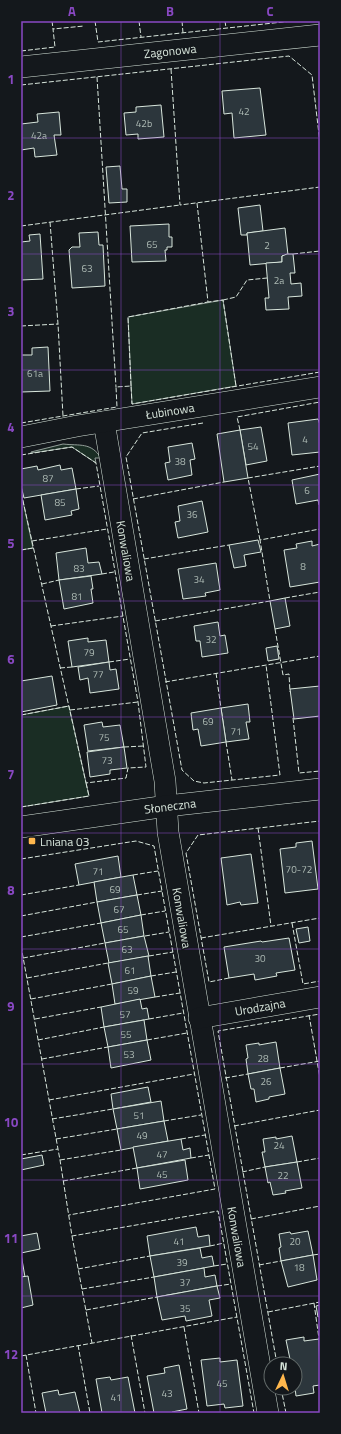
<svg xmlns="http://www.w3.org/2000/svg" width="341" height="1434" font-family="'Titillium Web',sans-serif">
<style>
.green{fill:#1a2d24;stroke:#939e99}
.building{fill:#2c363c;stroke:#d8e6dc}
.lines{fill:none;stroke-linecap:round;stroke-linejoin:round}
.street-casing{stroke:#d8e6dc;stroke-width:22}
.street{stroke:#14181c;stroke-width:21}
.fence{stroke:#d8e6dc;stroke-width:1;stroke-dasharray:5 2;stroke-linecap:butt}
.grid{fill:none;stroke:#8948c3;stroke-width:1;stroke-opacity:0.55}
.poi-dot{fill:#ffb74d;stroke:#14181c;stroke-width:1.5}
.labels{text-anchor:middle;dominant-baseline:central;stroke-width:3;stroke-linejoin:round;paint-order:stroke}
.number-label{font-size:10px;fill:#adbab4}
.street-label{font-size:12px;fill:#d8e6dc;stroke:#14181c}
.poi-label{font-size:12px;fill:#d8e6dc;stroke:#14181c;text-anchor:start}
.neatline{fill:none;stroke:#8948c3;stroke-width:1.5}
.grid-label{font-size:13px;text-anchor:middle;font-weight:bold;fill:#8948c3}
</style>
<rect width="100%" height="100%" fill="#14181c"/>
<!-- green -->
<g class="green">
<path d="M223,300L236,386L132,404L128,317Z"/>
<path d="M63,444C80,446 91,442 101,458H95L96,463L72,447L31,453V452Z"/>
<path d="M21,492L33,548L21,550Z"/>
<path d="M69,706L89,796L21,807V715Z"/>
</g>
<!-- building -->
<g class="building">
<path d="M260,88L266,135L234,138L232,113L224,114L222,91Z"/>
<path d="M161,105L164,137L138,139V134L126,135L124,113L136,112V107Z"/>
<path d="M59,112L61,135H54L57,155L35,157L34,148L21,150V124L38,122L37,114Z"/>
<path d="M120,166L122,189H127V202L109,203L106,167Z"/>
<path d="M260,205L263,231L247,233V235H241L238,208Z"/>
<path d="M169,224V237H172V247H167V250H165L166,261L132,262L130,226Z"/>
<path d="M285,228L288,255L282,256V262L250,265L247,233Z"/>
<path d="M98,232L99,245H103L105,286L72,288L69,250L72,247H80L79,233Z"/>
<path d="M40,234L43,279L21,280V242L30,241L29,235Z"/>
<path d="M287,254H293L295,273H290L291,284L301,283L302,296L288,297L289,309L266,310L265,298H269L266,263L282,262V256Z"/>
<path d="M48,347L50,391L21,392V355H32V348Z"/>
<path d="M318,419L320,425V452L292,455L288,423Z"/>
<path d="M261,427L267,461L246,465L240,430Z"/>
<path d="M240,430L248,478L224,482L217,434Z"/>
<path d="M192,443L195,459L190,460L192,475L168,480L165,463L170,462L168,447Z"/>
<path d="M60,465L61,470L72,468L76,489L24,498L21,486V469L37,466L38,470Z"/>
<path d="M320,474V504L319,505L318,500L296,504L292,480Z"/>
<path d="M76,489L79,509L71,511L72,515L45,520L41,495Z"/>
<path d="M202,501L208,532L178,538L175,522L180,521L178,506Z"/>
<path d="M258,540L261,552L244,555L246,566L234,568L229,545Z"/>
<path d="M312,541V546L320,544V582L290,587L284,550L297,548L296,544Z"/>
<path d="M86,548L88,563L99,562L102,574L59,580L56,553Z"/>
<path d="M216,563L220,590L205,593L206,596L183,599L178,569Z"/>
<path d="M91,576L93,589H91L93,603L64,609L59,580Z"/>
<path d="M285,598L290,626L275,629L270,601Z"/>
<path d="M218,622L220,636L225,635L228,653L202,657L200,641H196L194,626Z"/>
<path d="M88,638V642L106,640L109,662L72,667L68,641Z"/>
<path d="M277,646L279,659L268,661L266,648Z"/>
<path d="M109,662L110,670L116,669L119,689L90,693L88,678L80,680L78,667Z"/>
<path d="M52,676L57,705L21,712V681Z"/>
<path d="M320,686V716L294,719L290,689Z"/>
<path d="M248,704L250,722H246L249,739L226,742L221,708Z"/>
<path d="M221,708L226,742L201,746L198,729L193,730L191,713Z"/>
<path d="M102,722L103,727L120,725L124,747L88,751L84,725Z"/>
<path d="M124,747L127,768L110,770V774L90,777L87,752Z"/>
<path d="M312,841L318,889L285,893L280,849L296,847V843Z"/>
<path d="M251,854L258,903L241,905L240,902L227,905L221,858Z"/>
<path d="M118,856L121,877L79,885L75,864Z"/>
<path d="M133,875L137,895L97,902L94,882Z"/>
<path d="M137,895L141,915L101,923L97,902Z"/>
<path d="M141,915L144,936L105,943L101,923Z"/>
<path d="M308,927L310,941L299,943L296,929Z"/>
<path d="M144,936L149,956L109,963L105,943Z"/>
<path d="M289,938L295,970L276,973L277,976L255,980L254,974L229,978L224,947L261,941L262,942Z"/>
<path d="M148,956L151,976L112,984L108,963Z"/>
<path d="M151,976L155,997L115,1004L112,984Z"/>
<path d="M140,999L142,1009L147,1008L149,1019L104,1027L101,1007Z"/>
<path d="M144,1020L147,1040L108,1047L104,1027Z"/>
<path d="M147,1040L151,1060L111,1068L108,1047Z"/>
<path d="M276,1042L280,1068L248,1074L246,1059L248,1058L246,1045L259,1043V1045Z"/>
<path d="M280,1068L285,1094L269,1097V1099L256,1102L254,1089H251L248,1074Z"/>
<path d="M148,1087L151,1102L113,1109L111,1094Z"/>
<path d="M161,1101L164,1121L117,1129L113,1109Z"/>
<path d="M164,1121L168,1141L121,1150L117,1129Z"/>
<path d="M292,1136L297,1162L265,1167L262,1152H265L263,1139L276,1137V1139Z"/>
<path d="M181,1139L183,1150L190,1148L191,1158L137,1168L133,1147Z"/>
<path d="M42,1155L44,1165L21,1170V1159Z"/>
<path d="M185,1160L188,1180L140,1189L137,1168Z"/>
<path d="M297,1162L302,1188L285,1191L286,1193L273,1195L270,1182L268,1183L265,1167Z"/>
<path d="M196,1227L198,1237L209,1235L210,1246L150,1256L147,1236Z"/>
<path d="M308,1231L313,1255L281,1261L279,1248L281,1247L279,1234L290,1232L291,1234Z"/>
<path d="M37,1233L40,1249L21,1253V1236Z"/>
<path d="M200,1248L202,1258L212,1256L214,1266L154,1277L150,1256Z"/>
<path d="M21,1254L25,1277H21Z"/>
<path d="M313,1255L317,1280L288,1287L281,1261Z"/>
<path d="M204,1268L205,1277L215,1275L217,1286L157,1297L154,1277Z"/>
<path d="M28,1276L33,1305L21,1308V1277Z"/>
<path d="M217,1286L220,1298L209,1300L212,1316L186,1321L185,1316L162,1320L157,1297Z"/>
<path d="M320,1305V1316L318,1317L316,1306Z"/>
<path d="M304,1337V1341L319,1339L320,1385L313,1386L314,1393L296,1396L295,1388V1364H291L286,1340Z"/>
<path d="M220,1358V1362L237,1360L243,1406L225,1408L224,1404L207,1406L201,1360Z"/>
<path d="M179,1365L187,1409L172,1412V1413H154L147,1376L165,1373L164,1368Z"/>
<path d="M110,1377L111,1380L128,1377L135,1413H102L96,1379Z"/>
<path d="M58,1390L59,1395L75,1392L80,1413H46L42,1393Z"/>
</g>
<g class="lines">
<defs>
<g id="street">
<path d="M21,67L320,35"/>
<path d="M104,422L165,781L168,832L268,1413"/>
<path d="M21,437L77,426L320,387"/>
<path d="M21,827L167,806L320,789"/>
<path d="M199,1018L320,997"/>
</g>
</defs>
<!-- street casing -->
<use href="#street" class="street-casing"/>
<!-- street -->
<use href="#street" class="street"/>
<!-- fence -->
<g class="fence">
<path d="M52,21L53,29"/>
<path d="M95,21L98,42L292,21"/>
<path d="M139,21L141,37"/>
<path d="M182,21L183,33"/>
<path d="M225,21L226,28"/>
<path d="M21,51L55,47L53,29L84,26"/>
<path d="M171,69L180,205L320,187"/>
<path d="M97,77L116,387"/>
<path d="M21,85L289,56L312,75L320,143"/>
<path d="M197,203L208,302L223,300L236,386"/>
<path d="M50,222L58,324L63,416"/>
<path d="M21,226L180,205"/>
<path d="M293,254L320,251"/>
<path d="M223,300L236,297L247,280L267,278"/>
<path d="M21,326L58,324"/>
<path d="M131,386L128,317L208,302"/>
<path d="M21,423L117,407L116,387L131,386L132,404L320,372"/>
<path d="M203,423L142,433L126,457L182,770L194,781L204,783L280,775L266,665"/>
<path d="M240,430L237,417L320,402"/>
<path d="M21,455L72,447L96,463L138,702L146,767L128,768L126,778L86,783L21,492"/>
<path d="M76,489L99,486"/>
<path d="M133,499L224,482"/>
<path d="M260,540L248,478L320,466"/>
<path d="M32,541L107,529"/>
<path d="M21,550L33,548"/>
<path d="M144,559L229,545"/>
<path d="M102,574L114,572"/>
<path d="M42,584L59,580"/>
<path d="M285,598L320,592"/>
<path d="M155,621L270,601L260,540L320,529"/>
<path d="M51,626L123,616"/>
<path d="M275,629L283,675L289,674L290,692"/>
<path d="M109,662L130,659"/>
<path d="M60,668L72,667"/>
<path d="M216,673L221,708"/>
<path d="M165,682L320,656"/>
<path d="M70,710L138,702"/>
<path d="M21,715L69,706"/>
<path d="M293,718L299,773L320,771"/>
<path d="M226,742L232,780"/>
<path d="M124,747L144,746"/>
<path d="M21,807L89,796L86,783"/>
<path d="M258,828L271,926"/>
<path d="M21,859L136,841L154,846L215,1189L69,1215"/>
<path d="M133,875L158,871"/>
<path d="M21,895L79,885"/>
<path d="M137,895L162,891"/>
<path d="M141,915L165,911"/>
<path d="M21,916L97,902"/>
<path d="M292,923L303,984L320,981"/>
<path d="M145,936L169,932"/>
<path d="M21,937L101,923"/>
<path d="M201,938L320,918"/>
<path d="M21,946L60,1160L72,1236L218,1211L254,1413"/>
<path d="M149,956L173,952"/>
<path d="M23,958L105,943"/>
<path d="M151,976L176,972"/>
<path d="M27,978L108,963"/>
<path d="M229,978L209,982L186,853L198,835L320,821"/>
<path d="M155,997L180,993"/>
<path d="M31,999L112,984"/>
<path d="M309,1015L320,1078"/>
<path d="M35,1019L101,1007"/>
<path d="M149,1019L183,1013"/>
<path d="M38,1040L104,1027"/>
<path d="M147,1040L187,1033"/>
<path d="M42,1059L108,1047"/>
<path d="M280,1068L320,1061"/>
<path d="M225,1078L248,1074"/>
<path d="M49,1100L194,1074"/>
<path d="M52,1119L113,1109"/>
<path d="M164,1121L201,1115"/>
<path d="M234,1126L320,1110"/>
<path d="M56,1139L117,1129"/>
<path d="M181,1139L205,1135"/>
<path d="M21,1155L58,1149"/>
<path d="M191,1158L209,1155"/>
<path d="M60,1160L121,1150"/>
<path d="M297,1162L320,1158"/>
<path d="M242,1172L265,1167"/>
<path d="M63,1181L137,1168"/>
<path d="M251,1219L320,1206"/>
<path d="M72,1236L92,1343"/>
<path d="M210,1246L224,1243"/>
<path d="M313,1255L320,1254"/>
<path d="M259,1265L281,1261"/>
<path d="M214,1266L227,1264"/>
<path d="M78,1269L150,1256"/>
<path d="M217,1286L231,1284"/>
<path d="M82,1289L154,1277"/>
<path d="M314,1303L319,1339"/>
<path d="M86,1310L157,1297"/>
<path d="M268,1312L320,1302"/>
<path d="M184,1327L199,1413"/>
<path d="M131,1335L145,1413"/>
<path d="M78,1345L90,1413"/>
<path d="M26,1355L36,1413"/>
<path d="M21,1356L237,1317"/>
<path d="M277,1364L218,1031L320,1014"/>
<path d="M281,1388L286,1413"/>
</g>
</g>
<!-- grid -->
<path class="grid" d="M121,21V1413M220,21V1413M21,138H320M21,254H320M21,370H320M21,485H320M21,601H320M21,717H320M21,833H320M21,949H320M21,1064H320M21,1180H320M21,1296H320"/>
<!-- markers -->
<rect class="poi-dot" x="28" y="837" width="8" height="8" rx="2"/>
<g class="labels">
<!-- number labels -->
<g class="number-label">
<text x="244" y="111">42</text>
<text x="144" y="123">42b</text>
<text x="39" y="135">42a</text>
<text x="152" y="244">65</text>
<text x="267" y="245">2</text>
<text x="87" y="268">63</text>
<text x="279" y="280">2a</text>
<text x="35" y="373">61a</text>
<text x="305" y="439">4</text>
<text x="253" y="446">54</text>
<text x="180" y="461">38</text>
<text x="48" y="478">87</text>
<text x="307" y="490">6</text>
<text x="60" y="502">85</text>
<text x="192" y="514">36</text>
<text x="303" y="566">8</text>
<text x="79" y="568">83</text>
<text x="199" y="579">34</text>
<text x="77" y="596">81</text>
<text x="211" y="639">32</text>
<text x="89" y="652">79</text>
<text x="98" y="674">77</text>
<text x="208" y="721">69</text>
<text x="236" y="731">71</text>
<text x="104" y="737">75</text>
<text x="107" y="760">73</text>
<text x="299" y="869">70-72</text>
<text x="98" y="871">71</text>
<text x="115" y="889">69</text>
<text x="119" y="909">67</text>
<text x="123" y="929">65</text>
<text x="127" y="949">63</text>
<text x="260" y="958">30</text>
<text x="130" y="970">61</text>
<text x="133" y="990">59</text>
<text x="125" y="1014">57</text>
<text x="126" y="1034">55</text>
<text x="129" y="1054">53</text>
<text x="263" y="1058">28</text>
<text x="266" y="1081">26</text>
<text x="139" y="1115">51</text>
<text x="142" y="1135">49</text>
<text x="279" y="1145">24</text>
<text x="162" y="1154">47</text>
<text x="162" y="1174">45</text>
<text x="283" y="1175">22</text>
<text x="179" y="1241">41</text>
<text x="295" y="1241">20</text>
<text x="182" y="1262">39</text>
<text x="299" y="1267">18</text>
<text x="185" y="1282">37</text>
<text x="185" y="1308">35</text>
<text x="222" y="1383">45</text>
<text x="167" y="1393">43</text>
<text x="116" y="1397">41</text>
</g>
<!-- street labels -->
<g class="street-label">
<text transform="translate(170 51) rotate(-6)">Zagonowa</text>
<text transform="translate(170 411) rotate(-9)">Łubinowa</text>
<text transform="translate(126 551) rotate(80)">Konwaliowa</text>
<text transform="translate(170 806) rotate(-7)">Słoneczna</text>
<text transform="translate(182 918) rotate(80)">Konwaliowa</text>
<text transform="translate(260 1007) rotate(-10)">Urodzajna</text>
<text transform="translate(237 1237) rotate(80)">Konwaliowa</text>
</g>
<!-- poi labels -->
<g class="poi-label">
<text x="40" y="841">Lniana 03</text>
</g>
</g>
<!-- border -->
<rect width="341" height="1434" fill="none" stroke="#14181c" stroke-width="44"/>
<!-- north arrow -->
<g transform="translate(283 1376) rotate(4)"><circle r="19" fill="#14181c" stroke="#626a69"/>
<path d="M0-3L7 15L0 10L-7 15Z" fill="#ffb74d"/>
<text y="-6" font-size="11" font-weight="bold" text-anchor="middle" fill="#d8e6dc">N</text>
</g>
<rect x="22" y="22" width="297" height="1390" class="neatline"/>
<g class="grid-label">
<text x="72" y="16">A</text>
<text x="170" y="16">B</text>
<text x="270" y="16">C</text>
<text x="11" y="84">1</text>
<text x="11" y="200">2</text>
<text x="11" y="316">3</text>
<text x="11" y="432">4</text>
<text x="11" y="548">5</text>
<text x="11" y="664">6</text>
<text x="11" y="779">7</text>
<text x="11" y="895">8</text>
<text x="11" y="1011">9</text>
<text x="11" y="1127">10</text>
<text x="11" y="1243">11</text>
<text x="11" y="1359">12</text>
</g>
</svg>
